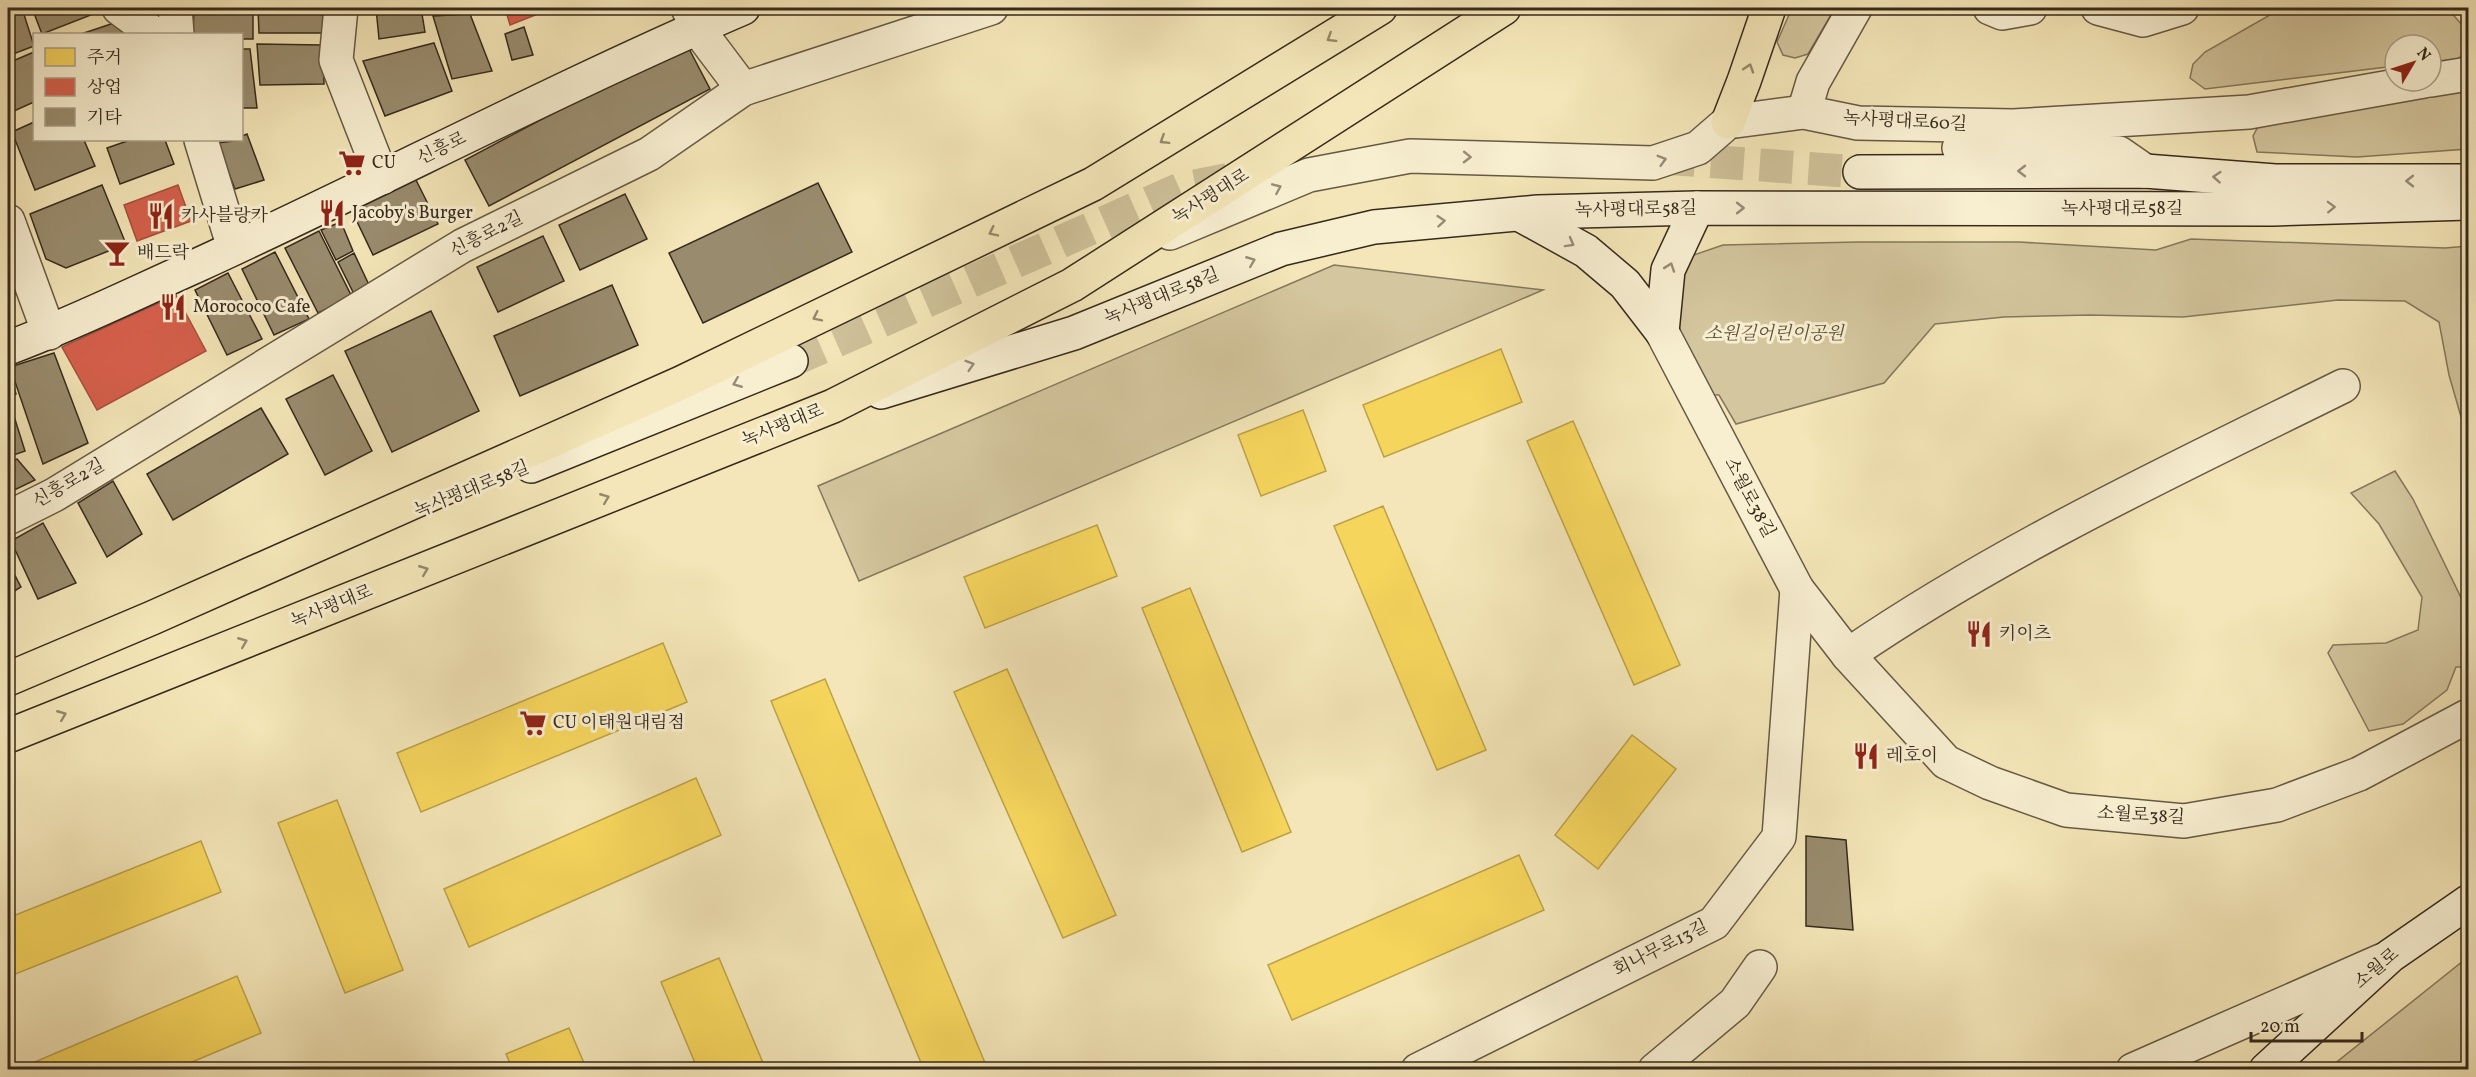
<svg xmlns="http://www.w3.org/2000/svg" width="2476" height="1077" font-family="Vollkorn,'Noto Serif KR',serif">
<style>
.green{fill:#d4c69e;stroke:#85785e;stroke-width:1.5}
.homes{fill:#f6d55c;stroke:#bca249;stroke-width:1.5}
.shops{fill:#d6604d;stroke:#a6503f;stroke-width:1.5}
.building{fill:#998c6e;stroke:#362a1d;stroke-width:1.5}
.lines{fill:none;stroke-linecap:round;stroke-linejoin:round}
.secondary-tunnel{stroke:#cec099;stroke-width:33;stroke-dasharray:33 16;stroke-linecap:butt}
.street-casing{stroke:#665944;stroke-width:36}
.secondary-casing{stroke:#362a1d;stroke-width:36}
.primary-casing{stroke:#362a1d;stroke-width:36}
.street{stroke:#f8efd1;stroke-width:33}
.secondary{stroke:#f8efd1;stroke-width:33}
.primary{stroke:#f4e6b8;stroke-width:33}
.oneway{stroke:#95886a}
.oneway2{stroke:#978c77}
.labels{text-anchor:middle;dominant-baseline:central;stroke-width:6;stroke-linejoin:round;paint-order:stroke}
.street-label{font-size:18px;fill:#362a1d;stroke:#f8efd1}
.poi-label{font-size:18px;fill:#362a1d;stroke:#f8efd1;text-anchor:start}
.park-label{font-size:18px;font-style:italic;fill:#5e513d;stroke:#f8efd1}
</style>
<rect width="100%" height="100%" fill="#f4e6b8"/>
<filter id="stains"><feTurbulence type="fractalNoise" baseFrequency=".00333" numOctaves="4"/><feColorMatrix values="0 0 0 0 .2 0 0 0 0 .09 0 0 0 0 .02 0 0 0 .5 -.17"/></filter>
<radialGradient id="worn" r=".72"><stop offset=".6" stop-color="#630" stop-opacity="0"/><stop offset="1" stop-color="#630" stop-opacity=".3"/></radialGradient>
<!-- green -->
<g class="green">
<path d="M1792,8H1835L1808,54L1795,58L1783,55L1777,42Z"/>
<path d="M2282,8H2345L2348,15L2386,8H2447L2464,27L2468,49L2458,59L2431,62V45H2395V66L2205,89L2190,78L2193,64L2205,52Z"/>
<path d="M2468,89V149L2357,157L2257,152L2253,136L2260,123Z"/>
<path d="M2191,239L2445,248L2468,246V441L2449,375L2439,322L2405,301L2338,300L2183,317L2090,315L2004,317L1935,324L1884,383L1736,424L1719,395H1707L1676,330L1670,287L1688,257L1723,245L1858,242H2019L2156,250Z"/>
<path d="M1334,265L1543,290L859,581L818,486Z"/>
<path d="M2395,471L2413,499L2468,612V667H2456L2447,690L2403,724L2369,731L2328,653L2333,645L2386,643L2418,630L2422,597L2379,524L2351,493Z"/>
<path d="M2468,957V1069H2328Z"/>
</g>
<!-- homes -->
<g class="homes">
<path d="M1501,349L1522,402L1384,457L1363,405Z"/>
<path d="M1303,410L1326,471L1261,496L1238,435Z"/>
<path d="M1573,421L1680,665L1634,685L1527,441Z"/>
<path d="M1383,506L1486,750L1437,770L1334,526Z"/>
<path d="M1097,525L1117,576L985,628L964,577Z"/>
<path d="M1190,588L1291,832L1242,852L1142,608Z"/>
<path d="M663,643L687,702L421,812L397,753Z"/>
<path d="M1007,669L1116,915L1063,938L954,692Z"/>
<path d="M825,679L988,1070H924L771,701Z"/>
<path d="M1632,735L1676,769L1598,869L1555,835Z"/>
<path d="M696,778L721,835L469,947L444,889Z"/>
<path d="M337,800L403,970L345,993L278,823Z"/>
<path d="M201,841L221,892L8,977V918Z"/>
<path d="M1519,855L1544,910L1292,1020L1268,965Z"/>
<path d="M719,958L766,1070H698L661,982Z"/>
<path d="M237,976L261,1033L173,1070H16Z"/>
<path d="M569,1028L587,1070H513L506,1054Z"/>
</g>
<!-- shops -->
<g class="shops">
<path d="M505,8H553L510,25Z"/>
<path d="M178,185L191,221L137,241L124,205Z"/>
<path d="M176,295L206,351L97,410L62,347Z"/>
</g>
<!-- building -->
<g class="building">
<path d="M8,8H22L34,46L8,56Z"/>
<path d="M32,8H98L101,11L42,34Z"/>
<path d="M194,8H253V39H242V34H193Z"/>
<path d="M258,8H322L324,33H259Z"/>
<path d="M376,8H421L425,32L379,39Z"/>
<path d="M470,14L492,71L452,79L433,16Z"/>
<path d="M123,20L128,34H81Z"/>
<path d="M524,27L533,55L512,60L505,34Z"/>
<path d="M434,43L452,91L385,116L363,61Z"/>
<path d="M686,43L710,89L489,206L465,160Z"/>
<path d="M257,44L323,45L324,84L260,85Z"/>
<path d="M242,49H250L257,108H242Z"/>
<path d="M34,52V102L14,111L8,94V63Z"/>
<path d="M34,122V140H84L95,166L35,190L12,132Z"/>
<path d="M247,134L264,180L235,189L217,143L242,140V136Z"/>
<path d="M130,140H165L174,164L120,184L107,148Z"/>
<path d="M415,178L438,224L373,255L351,209Z"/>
<path d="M818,183L852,252L703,323L669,253Z"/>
<path d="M102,185L126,244L66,268L46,259L30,214Z"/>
<path d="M625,194L647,239L580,270L559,225Z"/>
<path d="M341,222L353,251L336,260L321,230Z"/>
<path d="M319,231L352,297L318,313L285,248Z"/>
<path d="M543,236L564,281L498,312L477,267Z"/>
<path d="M8,246L23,291L8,296Z"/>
<path d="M275,252L309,319L274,335L242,269Z"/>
<path d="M354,253L370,287L354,294L338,262Z"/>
<path d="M228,273L262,339L227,355L195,290Z"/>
<path d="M612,285L638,345L520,396L494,336Z"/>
<path d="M431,311L479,411L392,452L345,351Z"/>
<path d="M54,353L88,443L43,464L10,367Z"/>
<path d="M8,366L16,394L8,397Z"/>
<path d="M333,375L372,451L325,475L286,399Z"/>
<path d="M261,408L288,454L173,520L147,474Z"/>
<path d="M13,413L25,451L8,457V415Z"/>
<path d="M17,459L35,480L8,493V465Z"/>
<path d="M113,481L142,534L107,557L78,503Z"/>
<path d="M43,523L76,583L38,599L11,541Z"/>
<path d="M8,562L21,587L8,595Z"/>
<path d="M1806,836L1846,840L1853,930L1806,926Z"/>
<path d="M1566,1063L1571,1070H1551Z"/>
</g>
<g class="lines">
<!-- secondary-tunnel -->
<g class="secondary-tunnel">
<path d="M1662,158L1860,172"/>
<path d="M791,361L1180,189L1240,177"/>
</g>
<defs>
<g id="street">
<path d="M119,8L154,34"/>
<path d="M175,8L177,34"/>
<path d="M341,8L336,60L382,178"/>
<path d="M688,8L697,28L743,89"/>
<path d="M1990,8L2002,13L2030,8"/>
<path d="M2098,8L2143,20L2182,8"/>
<path d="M2431,80L2468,74"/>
<path d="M1804,112L1813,82L1855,8"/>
<path d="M201,140L234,248"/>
<path d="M1959,148L2119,153L2145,171"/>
<path d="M8,221L49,333"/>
<path d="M1170,233L1309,175L1410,156L1653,163L1698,148L1728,122L1804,112L1858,123L2013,126L2249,112L2424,81"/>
<path d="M1662,332L1797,589L1848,655L1946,762L1990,783L2066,810L2184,821L2277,805L2359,774L2468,716"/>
<path d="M8,518L54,495L462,246L649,154L743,89L991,8"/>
<path d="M1848,655C2003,549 2175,469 2343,386"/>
<path d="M1418,1070L1714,923L1779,837L1797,589"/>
<path d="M1655,1070L1735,1003L1760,967"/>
<path d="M2133,1070L2383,960"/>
</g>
<g id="secondary">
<path d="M1860,172L2145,171L2275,181H2468"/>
<path d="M1519,214L1586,251L1625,284L1662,332L1668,270L1697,208"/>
<path d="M8,348C73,324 135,293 198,265C381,181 559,87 743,8"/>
<path d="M881,392L1074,333L1281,249L1374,227L1538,212L1697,208L2273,209L2468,203"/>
<path d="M531,466L791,361"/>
<path d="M2266,1070L2390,956L2468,902"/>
</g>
<g id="primary">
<path d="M1728,122L1744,81L1769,8"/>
<path d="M8,679L152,618L681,383L1093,184L1380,8"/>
<path d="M8,736L833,406L1072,285L1504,8"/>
</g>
</defs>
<!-- street casing -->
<use href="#street" class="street-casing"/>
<!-- secondary casing -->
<use href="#secondary" class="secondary-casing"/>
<!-- primary casing -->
<use href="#primary" class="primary-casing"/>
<!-- street -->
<use href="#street" class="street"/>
<!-- secondary -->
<use href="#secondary" class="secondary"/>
<!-- primary -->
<use href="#primary" class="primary"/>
</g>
<!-- one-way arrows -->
<defs><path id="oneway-chevron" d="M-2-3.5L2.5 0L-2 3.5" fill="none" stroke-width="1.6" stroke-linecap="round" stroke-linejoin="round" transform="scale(1.5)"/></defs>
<g class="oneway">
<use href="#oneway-chevron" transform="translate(1331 38) rotate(148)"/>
<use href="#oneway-chevron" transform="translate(1749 68) rotate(-72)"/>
<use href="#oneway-chevron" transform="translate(1164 140) rotate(148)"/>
<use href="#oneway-chevron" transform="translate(993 232) rotate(154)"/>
<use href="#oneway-chevron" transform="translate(817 317) rotate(154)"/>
<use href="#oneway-chevron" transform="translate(605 498) rotate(-22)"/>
<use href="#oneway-chevron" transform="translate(424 570) rotate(-22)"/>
<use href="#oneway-chevron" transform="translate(243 642) rotate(-22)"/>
<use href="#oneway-chevron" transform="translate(62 715) rotate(-22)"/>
</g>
<g class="oneway2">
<use href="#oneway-chevron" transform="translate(1467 157) rotate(1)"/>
<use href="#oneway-chevron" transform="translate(1662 160) rotate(-16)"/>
<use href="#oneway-chevron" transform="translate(2022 171) rotate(180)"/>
<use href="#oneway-chevron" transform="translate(2217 177) rotate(-176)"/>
<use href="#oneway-chevron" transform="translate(2410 181) rotate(-180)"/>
<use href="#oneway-chevron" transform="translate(1277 188) rotate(-23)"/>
<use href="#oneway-chevron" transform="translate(2331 207) rotate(-2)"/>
<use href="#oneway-chevron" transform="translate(1740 208)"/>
<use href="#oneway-chevron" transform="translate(1441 221) rotate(-5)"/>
<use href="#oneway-chevron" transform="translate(1570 243) rotate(29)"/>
<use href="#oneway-chevron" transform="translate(1251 261) rotate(-22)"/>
<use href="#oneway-chevron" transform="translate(1670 267) rotate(-71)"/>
<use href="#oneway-chevron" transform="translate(970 365) rotate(-17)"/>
<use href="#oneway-chevron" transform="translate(737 383) rotate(158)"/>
</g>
<!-- icons -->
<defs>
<symbol id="supermarket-bare" viewBox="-9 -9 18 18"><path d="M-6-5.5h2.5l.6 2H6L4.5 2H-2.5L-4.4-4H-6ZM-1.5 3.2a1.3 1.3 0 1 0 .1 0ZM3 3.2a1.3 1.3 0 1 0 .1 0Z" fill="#8f2418" stroke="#f8efd1" stroke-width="2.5" paint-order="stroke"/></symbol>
<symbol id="restaurant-bare" viewBox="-9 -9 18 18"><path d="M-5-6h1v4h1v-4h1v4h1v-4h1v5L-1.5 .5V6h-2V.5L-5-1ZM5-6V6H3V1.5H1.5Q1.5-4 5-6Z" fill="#8f2418" stroke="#f8efd1" stroke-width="2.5" paint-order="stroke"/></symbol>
<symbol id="bar-bare" viewBox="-9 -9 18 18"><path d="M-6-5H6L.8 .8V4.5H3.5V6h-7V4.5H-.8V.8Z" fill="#8f2418" stroke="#f8efd1" stroke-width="2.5" paint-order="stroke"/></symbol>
</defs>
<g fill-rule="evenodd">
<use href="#supermarket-bare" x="333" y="144" width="38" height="38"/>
<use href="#restaurant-bare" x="313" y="194" width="38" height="38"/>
<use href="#restaurant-bare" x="142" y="197" width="38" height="38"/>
<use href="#bar-bare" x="98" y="234" width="38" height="38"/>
<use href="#restaurant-bare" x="154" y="288" width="38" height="38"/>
<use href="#restaurant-bare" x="1960" y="615" width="38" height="38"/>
<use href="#supermarket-bare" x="514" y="704" width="38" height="38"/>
<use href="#restaurant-bare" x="1847" y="737" width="38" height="38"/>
</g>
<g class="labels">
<!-- street labels -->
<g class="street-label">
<text transform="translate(1905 122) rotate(3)">녹사평대로60길</text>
<text transform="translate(442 149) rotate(-26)">신흥로</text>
<text transform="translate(1211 197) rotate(-32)">녹사평대로</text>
<text x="2122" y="209">녹사평대로58길</text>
<text transform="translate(1636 210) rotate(-1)">녹사평대로58길</text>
<text transform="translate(487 235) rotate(-27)">신흥로2길</text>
<text transform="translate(1162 297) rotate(-22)">녹사평대로58길</text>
<text transform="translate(783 426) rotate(-22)">녹사평대로</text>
<text transform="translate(69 484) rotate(-30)">신흥로2길</text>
<text transform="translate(472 490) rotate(-22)">녹사평대로58길</text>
<text transform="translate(1749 498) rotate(62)">소월로38길</text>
<text transform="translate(332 607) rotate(-22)">녹사평대로</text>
<text transform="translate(2141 816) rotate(3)">소월로38길</text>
<text transform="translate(1661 949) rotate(-27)">회나무로13길</text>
<text transform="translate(2377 969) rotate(-40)">소월로</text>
</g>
<!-- poi labels -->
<g class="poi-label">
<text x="372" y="163">CU</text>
<text x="352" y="213">Jacoby's Burger</text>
<text x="181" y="216">카사블랑카</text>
<text x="137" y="253">배드락</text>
<text x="193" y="307">Morococo Cafe</text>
<text x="1999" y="634">키이츠</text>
<text x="553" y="723">CU 이태원대림점</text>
<text x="1886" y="756">레호이</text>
</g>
<!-- park labels -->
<g class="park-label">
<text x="1774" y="334">소원길어린이공원</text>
</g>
</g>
<!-- margin -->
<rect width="2476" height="1077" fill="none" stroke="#f4e6b8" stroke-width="30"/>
<rect x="9" y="9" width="2458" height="1059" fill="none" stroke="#362a1d" stroke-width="3"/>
<rect x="15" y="15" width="2446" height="1047" fill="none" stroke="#362a1d" stroke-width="1.5"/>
<!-- legend -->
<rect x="33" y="33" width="210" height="108" fill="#f8efd1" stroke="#aaa089" stroke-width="1.5"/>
<rect x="45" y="48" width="30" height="18" fill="#f6d55c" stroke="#aaa089" stroke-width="1.5"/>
<text x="87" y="63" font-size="18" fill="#362a1d">주거</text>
<rect x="45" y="78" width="30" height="18" fill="#d6604d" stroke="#aaa089" stroke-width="1.5"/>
<text x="87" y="93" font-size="18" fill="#362a1d">상업</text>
<rect x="45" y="108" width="30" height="18" fill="#998c6e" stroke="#aaa089" stroke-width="1.5"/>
<text x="87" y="123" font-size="18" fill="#362a1d">기타</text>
<!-- north arrow -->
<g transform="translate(2413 63) rotate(51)"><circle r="28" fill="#f8efd1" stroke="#aaa089" stroke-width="1.5"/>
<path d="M0-4.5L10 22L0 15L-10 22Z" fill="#8f2418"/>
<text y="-9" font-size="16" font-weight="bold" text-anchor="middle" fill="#362a1d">N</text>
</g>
<!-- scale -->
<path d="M2251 1032v9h111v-9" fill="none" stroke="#362a1d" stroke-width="3"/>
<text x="2260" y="1032" font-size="18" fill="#362a1d" stroke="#f8efd1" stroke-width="4.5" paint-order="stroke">20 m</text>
<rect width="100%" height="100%" filter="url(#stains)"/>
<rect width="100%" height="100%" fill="url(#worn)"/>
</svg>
